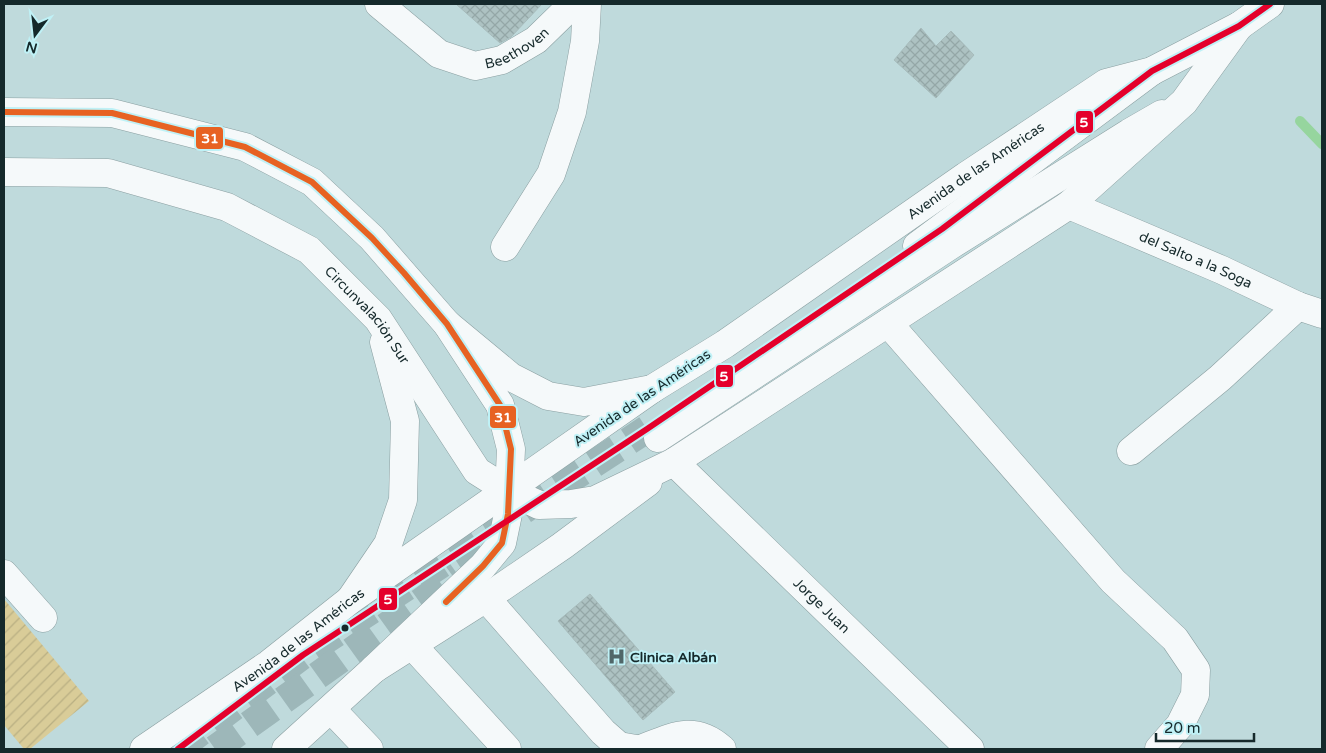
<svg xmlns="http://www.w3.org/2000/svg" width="1326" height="753" font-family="'Varela Round',sans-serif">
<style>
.garden{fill:url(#garden-furrows)}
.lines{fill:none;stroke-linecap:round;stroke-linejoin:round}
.stream{stroke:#96d59e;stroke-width:10}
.building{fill:url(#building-cross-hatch);stroke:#a7bcbc}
.primary-tunnel{stroke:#9db7b9;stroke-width:28;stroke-dasharray:28 14;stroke-linecap:butt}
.minor-casing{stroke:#8a9fa1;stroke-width:29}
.primary-casing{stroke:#8a9fa1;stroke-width:29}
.trunk-casing{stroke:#8a9fa1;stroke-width:29}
.minor{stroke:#f5f9fa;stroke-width:28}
.primary{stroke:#f5f9fa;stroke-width:28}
.trunk{stroke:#f5f9fa;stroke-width:28}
.bus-1-casing{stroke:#bff1f6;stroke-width:10}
.bus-2-casing{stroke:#bff1f6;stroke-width:10}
.bus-1{stroke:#e76222;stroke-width:6}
.bus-2{stroke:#e4002b;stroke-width:6}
.bus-dot{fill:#15292b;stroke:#bff1f6;stroke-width:2}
.labels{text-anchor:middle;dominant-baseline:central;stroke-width:4;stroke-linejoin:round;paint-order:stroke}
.street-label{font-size:14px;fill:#15292b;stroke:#bff1f6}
.poi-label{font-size:14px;font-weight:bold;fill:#15292b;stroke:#bff1f6;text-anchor:start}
.line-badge{stroke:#bff1f6;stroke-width:2}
.badge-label{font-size:14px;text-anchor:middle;font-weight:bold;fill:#fff}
</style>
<defs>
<pattern id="garden-furrows" width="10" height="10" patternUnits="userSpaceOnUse" patternTransform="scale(1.25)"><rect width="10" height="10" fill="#d9cc98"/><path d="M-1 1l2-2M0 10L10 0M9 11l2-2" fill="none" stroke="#b9af83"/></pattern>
<pattern id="building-cross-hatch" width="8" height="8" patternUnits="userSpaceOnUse" patternTransform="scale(1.25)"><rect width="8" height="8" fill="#adc2c2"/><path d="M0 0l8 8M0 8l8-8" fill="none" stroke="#94a7a7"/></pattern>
</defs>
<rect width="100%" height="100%" fill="#bfdadc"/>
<!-- garden -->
<path class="garden" d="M4,599L89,701L30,749H24L4,725Z"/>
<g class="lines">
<!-- stream -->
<path class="stream" d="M1300,121L1322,144"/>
</g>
<!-- building -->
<g class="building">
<path d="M456,4H542L511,37L500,43Z"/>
<path d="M921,28L936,46L951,31L974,55L936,98L894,60Z"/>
<path d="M590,594L675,692L643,720L558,621Z"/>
</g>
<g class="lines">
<!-- primary-tunnel -->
<g class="primary-tunnel">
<path d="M178,749L303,655L647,429"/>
<path d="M215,749L458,575"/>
</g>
<defs>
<g id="minor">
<path id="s1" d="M379,4L439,54L475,66L502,60L536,40L573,4"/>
<path id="s2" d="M1069,205L1222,270L1298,306L1322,314"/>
<path d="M505,247L551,174L572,112L585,41L587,4"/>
<path d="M888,323L1113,581L1175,639L1196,670L1195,695L1180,725L1159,749"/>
<path d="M1131,451L1220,378L1298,306"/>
<path id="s3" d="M674,462L970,749"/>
<path d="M4,574L43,618"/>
<path d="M486,598L603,732L619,746L636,749"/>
<path d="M412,645L507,749"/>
<path d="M332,710L369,749"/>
<path d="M641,749C672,737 694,724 722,749"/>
</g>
<g id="primary">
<path d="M917,246L1152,71"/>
<path d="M658,438L951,245L1129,133L1162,114"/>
<path id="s4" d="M144,749L269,664L350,600L652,389"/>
<path d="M286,749L374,669L486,598L562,546L648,482"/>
</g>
<g id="trunk">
<path d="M4,112L112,113L245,147L312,182L372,238L447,324L500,405L511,449L508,514L502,543L483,566L374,669"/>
<path id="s5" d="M4,172L108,173L227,207L309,250L378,319L477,471L507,490L539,505L571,504L595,500L674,462L1069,205L1184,102L1239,26"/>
<path id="s6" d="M447,324L511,377L548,396L584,402L652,389L725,344L966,176L1106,83L1152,71L1239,26L1270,4"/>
<path d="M350,600L388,544L403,500L405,421L384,342"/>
</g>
</defs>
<!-- minor casing -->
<use href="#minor" class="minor-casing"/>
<!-- primary casing -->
<use href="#primary" class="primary-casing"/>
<!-- trunk casing -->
<use href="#trunk" class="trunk-casing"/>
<!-- minor -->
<use href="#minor" class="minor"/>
<!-- primary -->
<use href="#primary" class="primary"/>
<!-- trunk -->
<use href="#trunk" class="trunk"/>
<defs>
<path id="bus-1" d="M4,112L112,113L245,147L312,182L372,238L404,273L447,324L500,405L511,449L508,514L502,543L483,566L446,602"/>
<path id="bus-2" d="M178,749L303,655L647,429L942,229L1152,71L1239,26L1270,4"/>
</defs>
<!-- bus-1 casing -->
<use href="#bus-1" class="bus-1-casing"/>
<!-- bus-2 casing -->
<use href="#bus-2" class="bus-2-casing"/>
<!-- bus-1 -->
<use href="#bus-1" class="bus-1"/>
<!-- bus-2 -->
<use href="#bus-2" class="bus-2"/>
</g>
<!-- icons -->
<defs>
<symbol id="hospital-bare" viewBox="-9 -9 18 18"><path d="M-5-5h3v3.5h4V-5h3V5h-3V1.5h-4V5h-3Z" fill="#506769" stroke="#bff1f6" stroke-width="2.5" paint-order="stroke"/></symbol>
</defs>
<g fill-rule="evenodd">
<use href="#hospital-bare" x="604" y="644" width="25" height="25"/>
</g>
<!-- markers -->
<circle class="bus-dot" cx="345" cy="628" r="4.5"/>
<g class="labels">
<!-- street labels -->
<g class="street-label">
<text stroke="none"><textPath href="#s1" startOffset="162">Beethoven</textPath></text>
<text stroke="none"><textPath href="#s6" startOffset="621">Avenida de las Américas</textPath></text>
<text stroke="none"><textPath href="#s2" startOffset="138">del Salto a la Soga</textPath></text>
<text stroke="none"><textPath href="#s5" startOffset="408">Circunvalación Sur</textPath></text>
<text transform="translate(642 398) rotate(-34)">Avenida de las Américas</text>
<text stroke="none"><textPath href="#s3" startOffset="206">Jorge Juan</textPath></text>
<text stroke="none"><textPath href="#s4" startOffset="189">Avenida de las Américas</textPath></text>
</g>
<!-- poi labels -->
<g class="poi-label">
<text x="630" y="657">Clinica Albán</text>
</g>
</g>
<g class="line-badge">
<rect x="1075" y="110" width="19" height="24" rx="5" fill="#e4002b"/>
<rect x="195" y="126" width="29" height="24" rx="5" fill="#e76222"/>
<rect x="715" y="364" width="19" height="24" rx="5" fill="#e4002b"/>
<rect x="489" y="405" width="28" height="24" rx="5" fill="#e76222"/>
<rect x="378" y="587" width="20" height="24" rx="5" fill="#e4002b"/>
</g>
<g class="badge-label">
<text x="1084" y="127">5</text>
<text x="210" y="143">31</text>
<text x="724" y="381">5</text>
<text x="503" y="422">31</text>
<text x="388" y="604">5</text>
</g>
<!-- border -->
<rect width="1326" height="753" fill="none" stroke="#15292b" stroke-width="10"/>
<!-- north arrow -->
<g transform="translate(35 35) rotate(195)" stroke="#bff1f6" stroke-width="4" paint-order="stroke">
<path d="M0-4L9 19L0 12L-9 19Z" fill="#15292b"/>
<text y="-8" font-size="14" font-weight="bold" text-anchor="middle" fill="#15292b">N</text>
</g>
<!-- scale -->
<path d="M1156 733v8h98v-8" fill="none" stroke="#15292b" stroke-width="2.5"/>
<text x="1164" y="733" font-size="15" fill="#15292b" stroke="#bff1f6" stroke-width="4" paint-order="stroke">20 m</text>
</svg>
